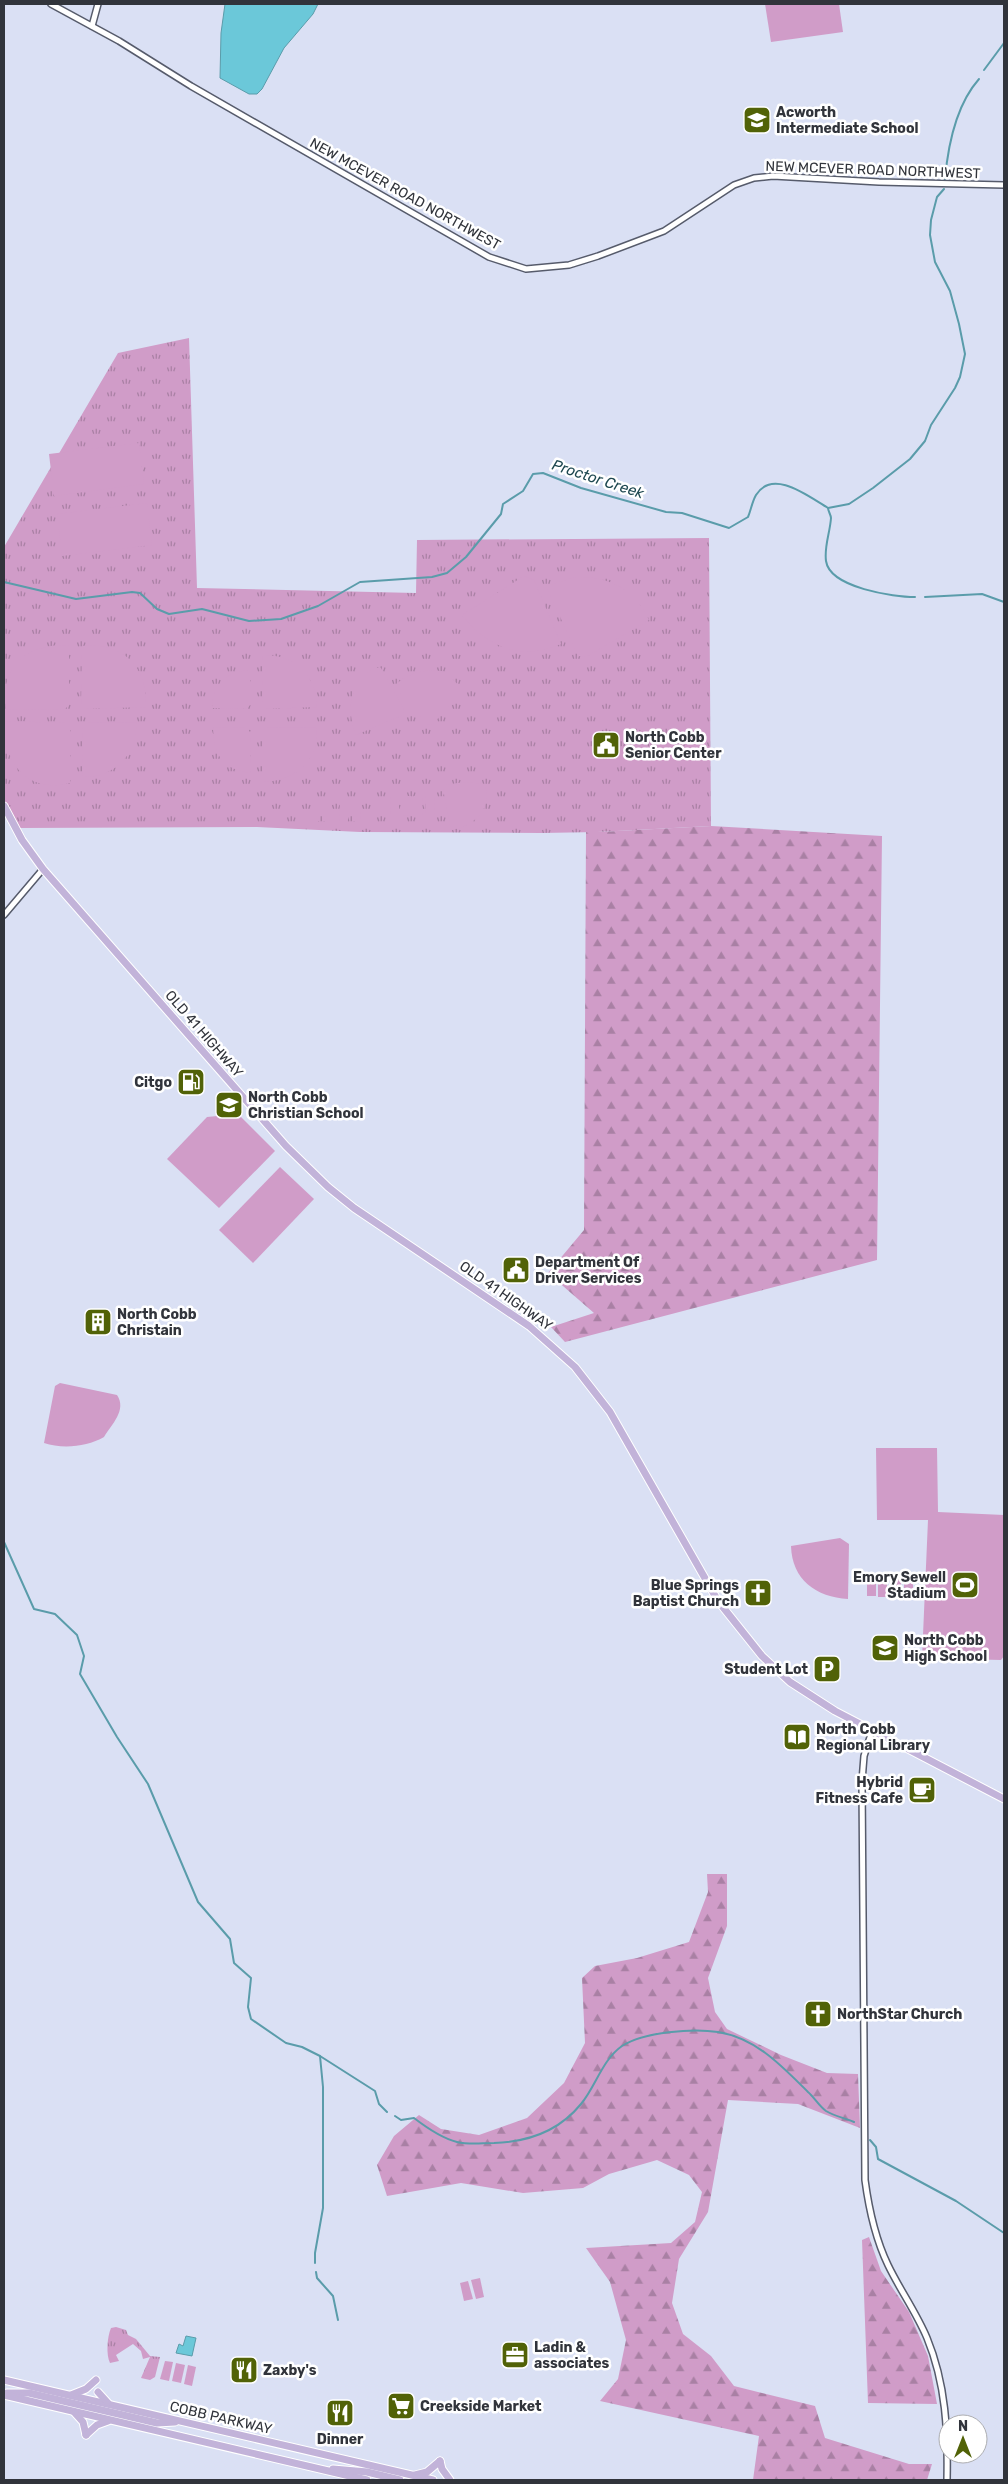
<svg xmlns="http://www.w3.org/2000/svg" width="1008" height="2484" font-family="Rubik,sans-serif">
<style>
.forest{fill:url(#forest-firs)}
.park{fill:url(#park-tufts)}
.garden{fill:#d09cc8}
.water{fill:#6bc8d9;stroke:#5a9caa}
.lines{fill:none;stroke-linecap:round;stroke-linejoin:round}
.stream{stroke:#5a9caa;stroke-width:2}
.minor-casing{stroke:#565b6b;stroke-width:8}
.major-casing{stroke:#fff;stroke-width:9}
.minor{stroke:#fff;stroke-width:5}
.major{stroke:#c2b3d9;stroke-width:7}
.labels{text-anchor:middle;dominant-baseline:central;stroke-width:5;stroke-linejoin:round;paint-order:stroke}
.poi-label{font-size:14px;font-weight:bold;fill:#31343b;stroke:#fff;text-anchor:start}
.street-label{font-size:14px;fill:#31343b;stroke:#fff}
.water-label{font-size:15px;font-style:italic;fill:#1e4850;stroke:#fff}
</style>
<defs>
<pattern id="forest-firs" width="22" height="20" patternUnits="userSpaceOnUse" patternTransform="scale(1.25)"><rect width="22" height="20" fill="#d09cc8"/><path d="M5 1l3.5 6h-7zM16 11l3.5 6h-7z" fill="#a980a4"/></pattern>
<pattern id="park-tufts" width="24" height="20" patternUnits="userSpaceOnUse" patternTransform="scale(1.25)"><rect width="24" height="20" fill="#d09cc8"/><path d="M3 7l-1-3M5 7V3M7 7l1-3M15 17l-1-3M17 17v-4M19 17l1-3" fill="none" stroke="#a980a4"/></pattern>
</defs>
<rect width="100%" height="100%" fill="#dae0f4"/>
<!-- forest -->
<g class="forest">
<path d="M711,826L882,836L877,1260L565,1342L551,1327L594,1313L548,1273L584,1230L586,831L598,832Z"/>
<path d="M707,1874H727V1926L708,1978L715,2012L727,2029L781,2055L827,2073L858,2074L860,2128L798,2104L728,2100L708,2212L679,2259L672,2303L683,2334L711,2356L734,2386L815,2406L825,2438L909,2464H932L927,2480H753L759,2436L600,2401L618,2379L626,2340L610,2282L586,2248L671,2243L695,2222L702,2192L689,2175L657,2160L609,2174L583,2188L523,2193L461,2183L387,2196L377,2165L394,2136L419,2115L441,2129L479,2135L527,2118L564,2083L585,2043L582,1978L595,1966L637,1958L689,1942L708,1892Z"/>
<path d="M869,2237L881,2271L909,2312L928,2356L937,2404L868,2403L862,2240Z"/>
</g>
<!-- park -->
<g class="park">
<path d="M189,338L197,588L416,593L417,540L709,538L711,826L598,832L541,833L360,832L257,827L19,828L4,803V547L118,353Z"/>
<path d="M116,2327L126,2330L128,2335L136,2339L150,2356L160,2357L155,2377L150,2380L141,2378L150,2357L143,2359L141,2351L133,2344L116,2355L119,2361L110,2363C106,2355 107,2337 111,2328Z"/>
</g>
<!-- garden -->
<g class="garden">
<path d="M765,4H839L843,32L771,42Z"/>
<path d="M139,443L144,484L54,496L49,454Z"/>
<path d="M147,503L152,545L62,556L57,514Z"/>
<path d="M524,576L534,580L561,644C521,661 488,648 462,615Z"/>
<path d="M576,577C608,576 636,589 649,620L586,657L578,656L546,586Z"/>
<path d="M59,645L69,646V705L64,710L6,709C0,670 22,648 59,645Z"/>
<path d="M92,645C129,647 147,671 146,707L86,709L81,705L82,646Z"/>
<path d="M262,655C294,654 317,675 317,707L266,709L263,705Z"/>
<path d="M374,668H381L404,709L403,715L356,735C346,709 349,683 374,668Z"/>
<path d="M250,670V705L247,709L212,708C212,684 227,672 250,670Z"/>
<path d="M434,670L446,672L463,690L433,724L428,725L394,686C405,675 418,671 434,670Z"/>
<path d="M5,721L65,723L70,728V783C26,794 2,762 5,721Z"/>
<path d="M137,722C137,754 115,778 82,777L83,726L87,723Z"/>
<path d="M213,727L247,728L250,732L251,773C221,769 214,755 213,727Z"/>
<path d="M316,727C322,761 293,781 263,782V730L266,728Z"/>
<path d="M464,782L485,784C492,811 475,825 451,830L443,789L446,785Z"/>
<path d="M402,796H411V815L402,816Z"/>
<path d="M414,796H422L423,815H414Z"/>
<path d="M425,796H434L435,815H426Z"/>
<path d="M390,797H399V816H391Z"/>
<rect x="311" y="802" width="9" height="19"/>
<rect x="323" y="802" width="9" height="19"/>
<path d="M340,802H348V821H339Z"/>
<path d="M352,802H361L360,821H352Z"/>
<path d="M238,1114L275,1151L219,1208L167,1159L207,1117Z"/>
<path d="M280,1167L314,1199L253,1263L219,1230Z"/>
<path d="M60,1383L117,1395C127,1410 112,1424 104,1437C87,1447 62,1449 44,1443L55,1386Z"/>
<path d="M876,1448H937L938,1512L1004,1515V1656L1001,1660L922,1658L928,1520H877Z"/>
<path d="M840,1538L849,1544L848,1599C816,1597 792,1580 791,1546Z"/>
<rect x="867" y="1577" width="9" height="19"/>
<rect x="892" y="1577" width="9" height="19"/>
<rect x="904" y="1577" width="9" height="19"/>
<rect x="878" y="1578" width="9" height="19"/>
<path d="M480,2278L484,2297L476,2299L471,2280Z"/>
<path d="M468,2281L473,2299L464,2301L460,2283Z"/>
<path d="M165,2361L173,2362L169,2381L160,2379Z"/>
<path d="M176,2363L185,2365L181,2383L172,2381Z"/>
<path d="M188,2365L196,2367L192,2386L184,2384Z"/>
</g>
<!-- water -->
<g class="water">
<path d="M225,4H318L313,14L284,48L262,89L257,94H249L220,78L221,33Z"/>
<path d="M186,2336L196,2338L192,2356L176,2353L179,2344L183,2346Z"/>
</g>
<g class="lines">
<!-- stream -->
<g class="stream">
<path d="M984,70L1004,43"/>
<path d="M945,179C948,145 956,105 979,79"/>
<path d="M828,508L849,504L873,488L910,459L925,441L931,425L955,388L960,377L965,354L959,324L950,291L935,262L930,235L931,220L937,197L944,189"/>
<path d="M4,582L76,599L132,592L140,593L157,609L169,614L202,609L249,621L281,619L318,606L360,582L432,577L447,573L466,557L501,514L503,504L523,491L533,474L543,473L581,488L666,512L682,513L729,528L748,517C751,510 752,502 756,495C773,468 809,497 828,508C828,511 831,515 831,518C830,533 824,546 826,561C830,588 894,597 915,597"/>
<path d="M925,597L982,594L1004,602"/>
<path d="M4,1542L34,1609L55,1614L77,1635L84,1656L80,1674L117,1737L148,1784L198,1902L230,1939L234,1963L251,1978L248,2007L251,2019L286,2043L302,2047L320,2056L375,2091L379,2104L387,2112"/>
<path d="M395,2116L401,2120L414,2118C427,2128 441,2138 457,2142C470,2145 481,2143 494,2143C527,2142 559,2131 581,2104C596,2086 602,2060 622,2046C644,2032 693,2028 718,2032C756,2038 782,2066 808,2092C814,2097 819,2106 826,2111C834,2116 845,2118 854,2122"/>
<path d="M870,2140L876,2147L878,2159L956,2201L1004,2233"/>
<path d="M315,2263V2253L323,2208V2087L320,2056"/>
<path d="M316,2272L317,2278L333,2296L338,2320"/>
</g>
<defs>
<g id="minor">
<path d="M51,4L119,41L191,86L489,257L526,269L569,265L598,256L664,231L734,185L754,178L773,176L879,182L1004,185"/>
<path d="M92,26L98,4"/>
<path d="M4,915L43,869"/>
<path d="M872,1731L864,1756L862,1781L865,2180C869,2210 875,2238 888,2265C900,2290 916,2312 927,2338C946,2384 948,2432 947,2480"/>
</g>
<g id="major">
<path d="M4,806L22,840L43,869L286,1146L328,1187L354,1208L529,1326L575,1367L610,1412L718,1601L762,1656L790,1682L835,1711L1004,1799"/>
<path d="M4,2380L433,2480"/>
<path d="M98,2392L108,2403"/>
<path d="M7,2393H29L157,2423L175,2422"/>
<path d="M4,2395L367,2480"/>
<path d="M71,2395L86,2389L96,2380"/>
<path d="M74,2412L83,2422L86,2435"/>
<path d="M86,2435L97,2425L108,2421"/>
<path d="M440,2461L442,2469L450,2480"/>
<path d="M333,2469L367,2472L400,2480"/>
<path d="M415,2475L427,2472L440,2461"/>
</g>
</defs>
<!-- minor casing -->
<use href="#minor" class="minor-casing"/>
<!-- major casing -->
<use href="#major" class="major-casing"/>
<!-- minor -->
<use href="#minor" class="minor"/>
<!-- major -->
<use href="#major" class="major"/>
</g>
<!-- icons -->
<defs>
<symbol id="school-square" viewBox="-11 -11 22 22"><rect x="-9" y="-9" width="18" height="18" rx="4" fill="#516207" stroke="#fff"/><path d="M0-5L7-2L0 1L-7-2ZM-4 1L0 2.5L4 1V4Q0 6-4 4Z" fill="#fff"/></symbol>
<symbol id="civic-square" viewBox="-11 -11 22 22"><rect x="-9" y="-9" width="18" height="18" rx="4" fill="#516207" stroke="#fff"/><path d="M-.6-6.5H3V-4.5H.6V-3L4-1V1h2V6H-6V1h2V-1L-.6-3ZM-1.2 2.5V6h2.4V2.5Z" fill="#fff"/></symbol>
<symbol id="fuel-square" viewBox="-11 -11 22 22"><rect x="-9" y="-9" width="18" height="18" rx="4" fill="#516207" stroke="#fff"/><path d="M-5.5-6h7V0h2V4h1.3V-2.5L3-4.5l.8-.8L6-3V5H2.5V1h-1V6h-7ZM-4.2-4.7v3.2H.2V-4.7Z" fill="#fff"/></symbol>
<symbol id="building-square" viewBox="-11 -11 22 22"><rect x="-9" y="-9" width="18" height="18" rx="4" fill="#516207" stroke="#fff"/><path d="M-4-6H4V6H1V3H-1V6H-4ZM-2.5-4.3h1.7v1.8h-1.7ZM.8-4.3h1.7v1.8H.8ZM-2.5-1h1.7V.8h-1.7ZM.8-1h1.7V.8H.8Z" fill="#fff"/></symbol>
<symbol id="stadium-square" viewBox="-11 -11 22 22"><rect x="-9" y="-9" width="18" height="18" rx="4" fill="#516207" stroke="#fff"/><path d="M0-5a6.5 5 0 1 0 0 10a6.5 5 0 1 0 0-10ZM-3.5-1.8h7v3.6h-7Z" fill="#fff"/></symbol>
<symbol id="church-square" viewBox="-11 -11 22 22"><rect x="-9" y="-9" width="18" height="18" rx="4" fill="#516207" stroke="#fff"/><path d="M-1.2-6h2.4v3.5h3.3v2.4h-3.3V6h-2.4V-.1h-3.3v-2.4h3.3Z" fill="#fff"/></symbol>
<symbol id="parking-square" viewBox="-11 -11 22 22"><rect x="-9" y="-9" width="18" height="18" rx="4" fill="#516207" stroke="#fff"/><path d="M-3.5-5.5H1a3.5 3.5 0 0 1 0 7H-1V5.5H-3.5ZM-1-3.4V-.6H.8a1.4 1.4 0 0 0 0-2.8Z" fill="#fff"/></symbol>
<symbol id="library-square" viewBox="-11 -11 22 22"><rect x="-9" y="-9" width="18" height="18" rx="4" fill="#516207" stroke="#fff"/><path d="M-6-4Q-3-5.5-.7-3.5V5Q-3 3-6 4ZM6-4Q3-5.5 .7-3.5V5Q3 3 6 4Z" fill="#fff"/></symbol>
<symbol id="cafe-square" viewBox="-11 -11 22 22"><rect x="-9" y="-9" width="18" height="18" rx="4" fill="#516207" stroke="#fff"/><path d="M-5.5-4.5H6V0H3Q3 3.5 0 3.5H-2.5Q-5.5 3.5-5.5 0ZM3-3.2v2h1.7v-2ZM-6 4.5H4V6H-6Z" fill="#fff"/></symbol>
<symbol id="office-square" viewBox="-11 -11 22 22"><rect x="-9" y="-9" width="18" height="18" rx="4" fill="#516207" stroke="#fff"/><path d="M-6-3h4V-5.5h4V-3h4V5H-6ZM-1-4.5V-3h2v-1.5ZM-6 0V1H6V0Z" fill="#fff"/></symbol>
<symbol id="restaurant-square" viewBox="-11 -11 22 22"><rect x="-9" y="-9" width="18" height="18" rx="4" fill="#516207" stroke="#fff"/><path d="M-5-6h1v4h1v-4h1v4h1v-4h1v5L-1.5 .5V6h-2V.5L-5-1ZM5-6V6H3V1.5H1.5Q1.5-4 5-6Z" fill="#fff"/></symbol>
<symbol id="supermarket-square" viewBox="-11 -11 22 22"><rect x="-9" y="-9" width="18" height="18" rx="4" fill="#516207" stroke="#fff"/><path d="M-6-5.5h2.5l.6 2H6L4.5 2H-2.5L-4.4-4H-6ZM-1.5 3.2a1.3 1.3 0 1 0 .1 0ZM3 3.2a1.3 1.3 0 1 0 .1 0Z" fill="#fff"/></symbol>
</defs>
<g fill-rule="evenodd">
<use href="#school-square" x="741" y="104" width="32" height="32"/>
<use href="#civic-square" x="590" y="729" width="32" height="32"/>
<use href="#fuel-square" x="175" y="1066" width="32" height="32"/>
<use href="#school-square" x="213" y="1089" width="32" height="32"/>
<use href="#civic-square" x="500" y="1254" width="32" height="32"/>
<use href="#building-square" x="82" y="1306" width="32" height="32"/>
<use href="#stadium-square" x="949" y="1569" width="32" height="32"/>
<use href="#church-square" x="742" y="1577" width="32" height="32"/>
<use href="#school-square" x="869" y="1632" width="32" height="32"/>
<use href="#parking-square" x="811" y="1653" width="32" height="32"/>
<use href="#library-square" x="781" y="1721" width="32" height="32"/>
<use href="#cafe-square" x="906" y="1774" width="32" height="32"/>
<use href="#church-square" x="802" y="1998" width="32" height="32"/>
<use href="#office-square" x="499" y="2339" width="32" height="32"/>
<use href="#restaurant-square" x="228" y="2354" width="32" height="32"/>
<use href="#supermarket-square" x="385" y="2390" width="32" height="32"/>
<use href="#restaurant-square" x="324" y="2397" width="32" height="32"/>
</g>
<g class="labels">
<!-- poi labels -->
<g class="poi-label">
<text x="776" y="112">Acworth<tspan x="776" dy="16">Intermediate School</tspan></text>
<text x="625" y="737">North Cobb<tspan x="625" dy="16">Senior Center</tspan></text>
<text x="172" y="1082" text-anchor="end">Citgo</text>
<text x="248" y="1097">North Cobb<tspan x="248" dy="16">Christian School</tspan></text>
<text x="535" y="1262">Department Of<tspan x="535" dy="16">Driver Services</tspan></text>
<text x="117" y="1314">North Cobb<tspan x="117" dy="16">Christain</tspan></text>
<text x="946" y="1577" text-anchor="end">Emory Sewell<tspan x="946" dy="16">Stadium</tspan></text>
<text x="739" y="1585" text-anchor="end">Blue Springs<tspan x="739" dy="16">Baptist Church</tspan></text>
<text x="904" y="1640">North Cobb<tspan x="904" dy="16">High School</tspan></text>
<text x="808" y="1669" text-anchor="end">Student Lot</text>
<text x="816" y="1729">North Cobb<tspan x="816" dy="16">Regional Library</tspan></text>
<text x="903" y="1782" text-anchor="end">Hybrid<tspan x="903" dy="16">Fitness Cafe</tspan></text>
<text x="837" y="2014">NorthStar Church</text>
<text x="534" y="2347">Ladin &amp;<tspan x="534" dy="16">associates</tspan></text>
<text x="263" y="2370">Zaxby's</text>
<text x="420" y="2406">Creekside Market</text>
<text x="340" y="2439" text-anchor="middle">Dinner</text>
</g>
<!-- street labels -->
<g class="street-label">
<text transform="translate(873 170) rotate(2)">NEW MCEVER ROAD NORTHWEST</text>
<text transform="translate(405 194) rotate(29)">NEW MCEVER ROAD NORTHWEST</text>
<text transform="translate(204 1034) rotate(49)">OLD 41 HIGHWAY</text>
<text transform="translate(506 1296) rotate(35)">OLD 41 HIGHWAY</text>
<text transform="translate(221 2418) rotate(13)">COBB PARKWAY</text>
</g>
<!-- water labels -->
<g class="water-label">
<text transform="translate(598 479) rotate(18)">Proctor Creek</text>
</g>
</g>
<!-- border -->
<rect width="1008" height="2484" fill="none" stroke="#31343b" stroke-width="10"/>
<!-- north arrow -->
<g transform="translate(963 2439)"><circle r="24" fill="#ffffff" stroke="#adaeb1"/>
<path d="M0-4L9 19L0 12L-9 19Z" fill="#516207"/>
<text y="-8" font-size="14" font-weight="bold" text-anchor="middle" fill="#31343b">N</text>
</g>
</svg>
